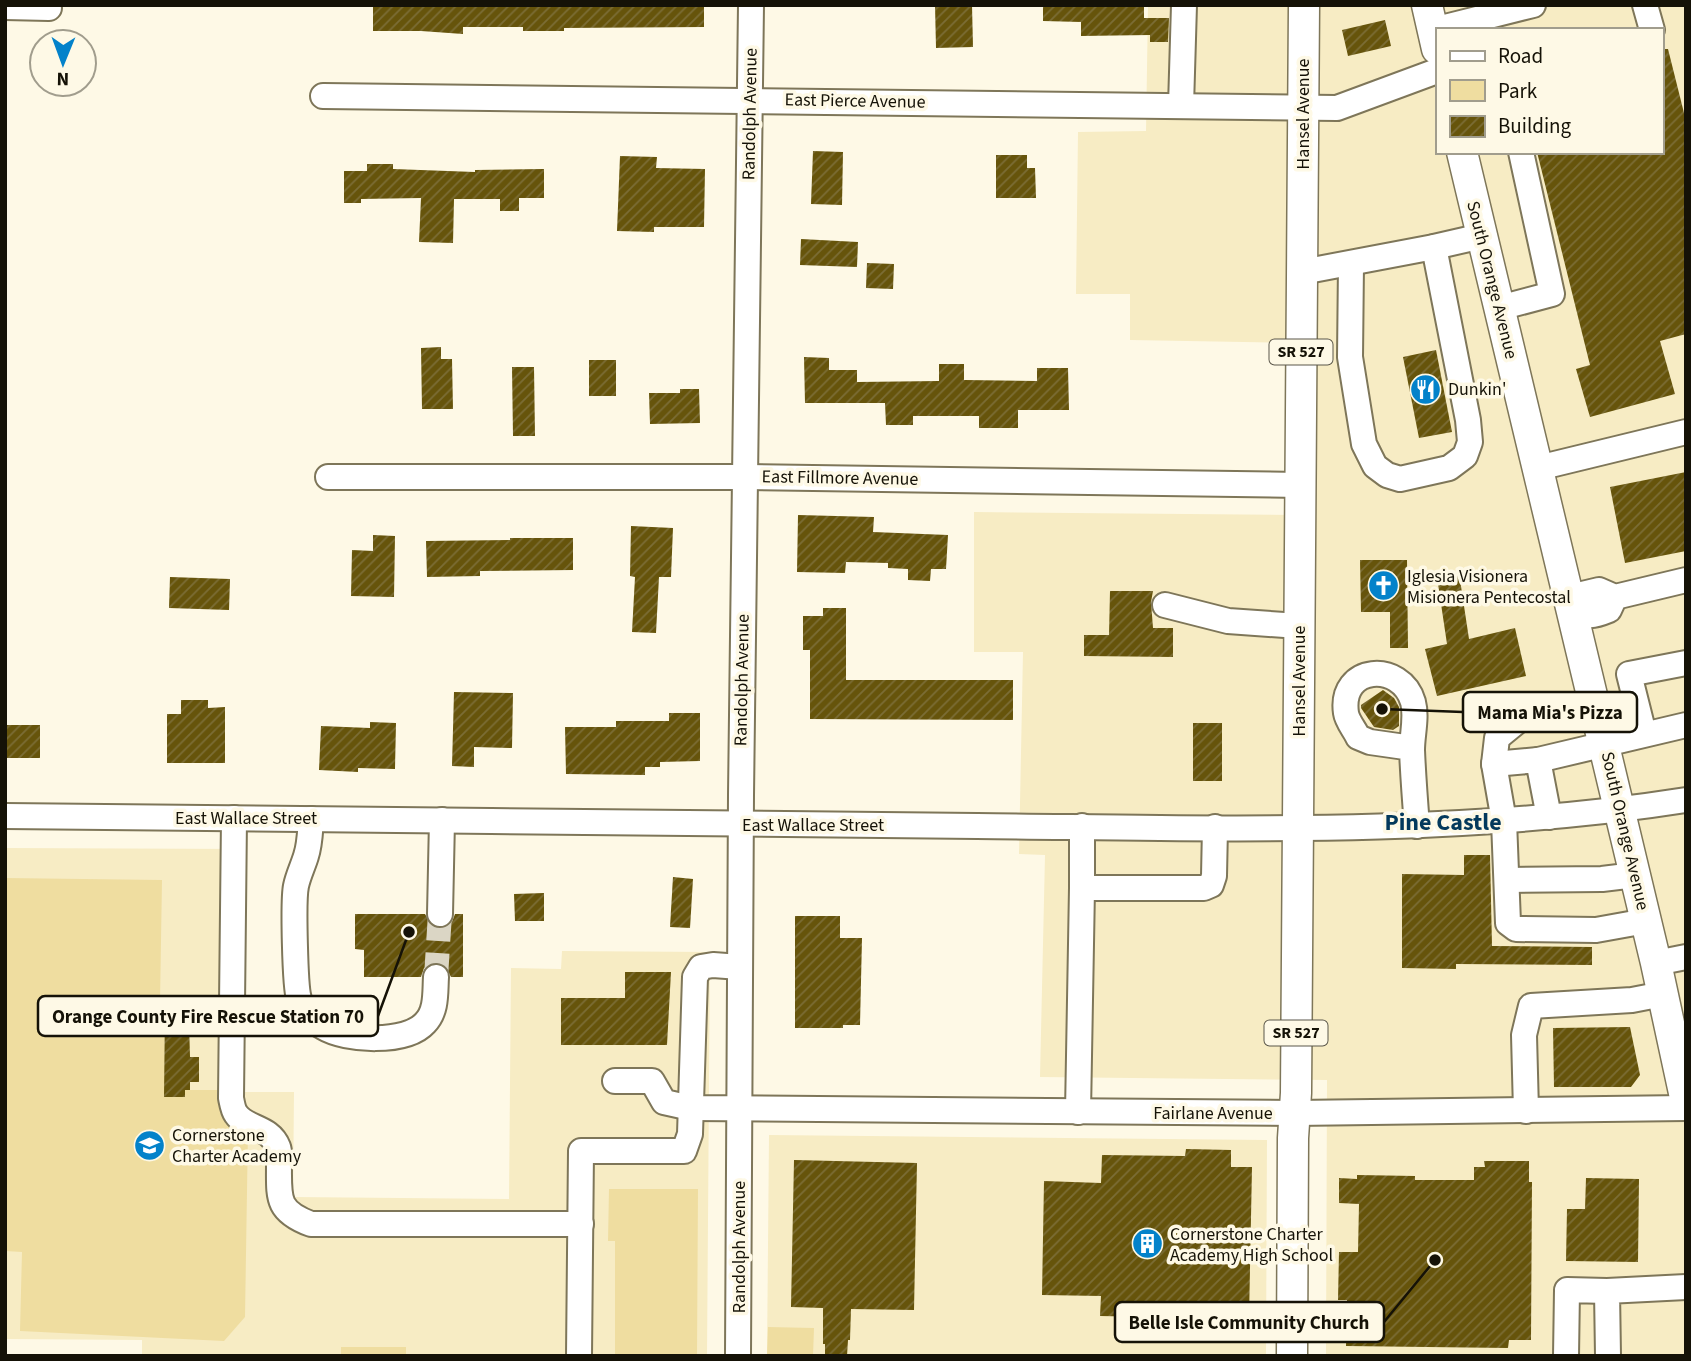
<svg xmlns="http://www.w3.org/2000/svg" width="1691" height="1361" font-family="'Source Sans 3',sans-serif">
<style>
.built{fill:#f7ecc4;fill-rule:evenodd}
.green{fill:#efdda0}
.building{fill:url(#building-hatch)}
.lines{fill:none;stroke-linecap:round;stroke-linejoin:round}
.minor-tunnel{stroke:#dbd6c5;stroke-width:24;stroke-dasharray:24 12;stroke-linecap:butt}
.minor-casing{stroke:#7e7659;stroke-width:28}
.major-casing{stroke:#7e7659;stroke-width:33}
.minor{stroke:#fff;stroke-width:24}
.major{stroke:#fff;stroke-width:30}
.labels{text-anchor:middle;dominant-baseline:central;stroke-width:7;stroke-linejoin:round;paint-order:stroke}
.shield{fill:#fef9e6;stroke:#5b574a;stroke-width:2}
.shield-label{font-size:16px;font-weight:bold;fill:#151207}
.street-label{font-size:18px;fill:#151207;stroke:#fef9e6}
.poi-label{font-size:18px;fill:#151207;stroke:#fef9e6;text-anchor:start}
.district-label{font-size:24px;font-weight:bold;fill:#03395c;stroke:#fef9e6}
.leader{fill:none;stroke:#151207;stroke-width:2.5}
.callout-dot{fill:#151207;stroke:#fef9e6;stroke-width:2.5}
.callout{fill:#fef9e6;stroke:#151207;stroke-width:2.5}
.callout-label{font-size:19px;text-anchor:middle;font-weight:bold;fill:#151207}
</style>
<defs>
<pattern id="building-hatch" width="6" height="6" patternUnits="userSpaceOnUse" patternTransform="scale(1.75)"><rect width="6" height="6" fill="#66540b"/><path d="M-1 1l2-2M0 6l6-6M5 7l2-2" fill="none" stroke="#7b6d36"/></pattern>
</defs>
<rect width="100%" height="100%" fill="#fef9e6"/>
<!-- built -->
<g class="built">
<path d="M1148,5H1686V1356H1326L1327,1080L1040,1077L1045,855L1019,854L1023,652H974V512L1298,515L1300,343L1130,340V294H1076L1078,132L1146,131ZM1437,30H1661V152H1437Z"/>
<path d="M5,848L246,849L244,1092H294L293,1197L509,1199L511,968L561,969L562,951L710,952L707,1356H142V1340L5,1339Z"/>
<path d="M769,1135L1267,1140L1266,1356H767Z"/>
</g>
<!-- green -->
<g class="green">
<path d="M5,878L162,880L160,1002H165L164,1096L185,1097V1090H225L248,1129L245,1317L224,1341L20,1331L22,1252L5,1251Z"/>
<path d="M609,1189H698L697,1356H615V1241H608Z"/>
<path d="M768,1327L814,1328L813,1356H767Z"/>
<rect x="341" y="1347" width="65" height="9"/>
</g>
<!-- building -->
<g class="building">
<path d="M373,5H704V27L564,28V31H523V27H463V34L421,31H373Z"/>
<path d="M935,5H972L973,47L936,48Z"/>
<path d="M1043,5H1144V18H1169L1168,42H1150V35L1081,36V22L1043,21Z"/>
<path d="M1385,20L1391,46L1348,56L1342,30Z"/>
<path d="M1661,49H1668L1686,121V334L1660,341L1675,394L1590,417L1576,369L1590,365L1537,152H1661Z"/>
<path d="M813,151L843,152L842,205L811,204Z"/>
<path d="M996,155H1027V168H1035L1036,198H996Z"/>
<path d="M620,156L657,157L656,168L705,169L704,227H654V232L617,231Z"/>
<path d="M367,164H393V169L475,172V170L544,169V198H519V211H500V199H454L453,243L419,242L421,198L361,199V203H344V171H367Z"/>
<path d="M801,239L858,242L857,267L800,265Z"/>
<path d="M867,263L894,264L893,289L866,288Z"/>
<path d="M441,347V359H452L453,409H422L421,348Z"/>
<path d="M1436,350L1452,432L1419,438L1403,357Z"/>
<path d="M804,357L829,358V370H857V382L939,381V364H964V380L1037,381V368H1068L1069,410H1018V428H979V416H913V425H886L885,403H805Z"/>
<rect x="589" y="360" width="27" height="36"/>
<path d="M512,367H534L535,436H513Z"/>
<path d="M680,389H699L700,423L650,424L649,393H680Z"/>
<path d="M1686,472V551L1625,563L1610,487Z"/>
<path d="M798,515L874,517L873,532L948,535L946,569H931L930,581L908,580V569L888,568V563L846,562L845,573L797,572Z"/>
<path d="M631,526L673,528L671,577H659L656,633L632,632L635,577L630,576Z"/>
<path d="M373,535L395,536L394,597L351,596L352,550L373,551Z"/>
<path d="M510,538H573V570L480,571V576L427,577L426,541L510,540Z"/>
<path d="M1360,560H1407L1408,648H1390V612H1361Z"/>
<path d="M1459,573L1469,639L1515,628L1526,676L1437,696L1425,649L1447,644L1437,577Z"/>
<path d="M170,577L230,579L229,610L169,608Z"/>
<path d="M1110,591H1153L1151,602L1153,628H1173V657L1084,656V635H1109Z"/>
<path d="M823,608H846V680H1013V720L810,719V650H803V616H823Z"/>
<path d="M1383,690L1394,698L1399,707V726L1393,730L1374,727L1361,708V705Z"/>
<path d="M454,692L513,693L512,748L474,747V767L452,766Z"/>
<path d="M181,700H208V708L225,707V763H167V714H181Z"/>
<path d="M669,713H700V761L660,762V767H645V775L566,774L565,727H616V721H669Z"/>
<path d="M370,722L396,723L395,769L358,768V772L319,770L321,726L370,728Z"/>
<rect x="1193" y="723" width="29" height="58"/>
<rect x="5" y="725" width="35" height="33"/>
<path d="M1464,855H1490L1492,946L1592,947V965L1456,964V969L1402,968V874L1464,875Z"/>
<path d="M673,877L693,879L690,928L670,927Z"/>
<path d="M544,893V921H515L514,894Z"/>
<path d="M355,914H425L432,926L440,929L452,922L455,914H463V977H451L445,965L436,962L424,968L421,977H364V950L355,949Z"/>
<path d="M795,916H840V938H862L860,1025H843V1028H795Z"/>
<path d="M625,972H671L667,1045H561V998H625Z"/>
<path d="M165,1002H217V1022H189L190,1057H199V1082H190V1090H185V1097H164Z"/>
<path d="M1630,1027L1640,1075L1631,1087H1554L1553,1028Z"/>
<path d="M1186,1149L1231,1150V1167H1252L1249,1319L1100,1316L1101,1296L1042,1295L1044,1181L1101,1183L1102,1155L1185,1156Z"/>
<path d="M794,1160L917,1163L914,1310L851,1309L850,1340H848L847,1356H825V1344H823V1308L791,1307Z"/>
<path d="M1484,1161H1529V1182H1532L1531,1340H1509L1508,1348L1346,1346L1347,1300H1338L1339,1252H1358L1359,1204L1339,1203V1178L1357,1179V1175L1415,1176V1180H1474V1167H1485Z"/>
<path d="M1586,1178L1639,1179L1638,1262L1566,1261L1567,1209H1585Z"/>
</g>
<g class="lines">
<!-- minor-tunnel -->
<path class="minor-tunnel" d="M436,977L440,914"/>
<defs>
<g id="minor">
<path d="M1645,5L1652,30"/>
<path d="M5,7L49,8"/>
<path d="M1433,30L1533,5"/>
<path d="M323,96L1337,108L1437,71"/>
<path d="M1181,106L1184,5"/>
<path d="M1351,264L1350,357L1364,444L1375,466L1387,475L1400,479L1449,468L1465,456L1470,442L1468,420L1434,247"/>
<path d="M1302,272L1434,247L1482,236"/>
<path d="M1499,308L1552,294L1521,152"/>
<path d="M1538,468L1686,432"/>
<path d="M328,477H746L1300,485"/>
<path d="M1615,597L1609,610C1592,617 1589,617 1573,609L1578,595L1599,590L1615,597L1686,580"/>
<path d="M1165,605L1228,621L1299,626"/>
<path d="M1595,706L1519,720L1497,738L1494,764L1504,821L1508,923L1516,929L1596,930L1646,921"/>
<path d="M1644,734L1629,674L1686,663"/>
<path d="M1412,748L1370,742L1358,737C1355,730 1347,721 1346,713C1339,665 1401,661 1413,702C1417,717 1412,735 1412,750C1413,775 1415,801 1417,826"/>
<path d="M1538,760L1686,725"/>
<path d="M1494,764L1538,760L1549,817"/>
<path d="M5,816C329,819 653,823 977,826C1213,828 1452,837 1686,800"/>
<path d="M234,818L231,1098C232,1103 233,1110 236,1114C246,1129 270,1126 278,1147C280,1152 279,1158 279,1164C279,1198 276,1211 311,1224H581"/>
<path d="M311,819C310,831 310,844 306,856C303,866 298,876 296,886C293,900 295,987 299,999C303,1010 313,1022 323,1027C346,1041 406,1044 425,1023C437,1011 435,992 436,977"/>
<path d="M1082,826V888H1204L1211,885L1214,876L1215,827"/>
<path d="M1507,880L1602,879L1635,875"/>
<path d="M440,914L442,820"/>
<path d="M1656,963L1686,957"/>
<path d="M615,1081H652L664,1102L691,1108L1295,1113L1686,1108"/>
<path d="M1526,1111L1524,1035L1531,1006L1632,1000L1663,994"/>
<path d="M1078,1112L1082,888"/>
<path d="M579,1356L581,1151H684L690,1134L695,977L701,967L713,965L740,967"/>
<path d="M738,1356L741,795L751,5"/>
<path d="M1566,1356L1567,1290L1607,1291"/>
<path d="M1608,1356L1607,1291L1686,1287"/>
</g>
<g id="major">
<path d="M1427,5L1437,49"/>
<path d="M1462,152L1656,963L1686,1102"/>
<path d="M1292,1356L1293,1138L1296,1093L1304,5"/>
</g>
</defs>
<!-- minor casing -->
<use href="#minor" class="minor-casing"/>
<!-- major casing -->
<use href="#major" class="major-casing"/>
<!-- minor -->
<use href="#minor" class="minor"/>
<!-- major -->
<use href="#major" class="major"/>
</g>
<!-- icons -->
<defs>
<symbol id="restaurant-disc" viewBox="-11 -11 22 22"><circle r="9.5" fill="#0382ca" stroke="#fef9e6"/><path d="M-5-6h1v4h1v-4h1v4h1v-4h1v5L-1.5 .5V6h-2V.5L-5-1ZM5-6V6H3V1.5H1.5Q1.5-4 5-6Z" fill="#fff"/></symbol>
<symbol id="church-disc" viewBox="-11 -11 22 22"><circle r="9.5" fill="#0382ca" stroke="#fef9e6"/><path d="M-1.2-6h2.4v3.5h3.3v2.4h-3.3V6h-2.4V-.1h-3.3v-2.4h3.3Z" fill="#fff"/></symbol>
<symbol id="school-disc" viewBox="-11 -11 22 22"><circle r="9.5" fill="#0382ca" stroke="#fef9e6"/><path d="M0-5L7-2L0 1L-7-2ZM-4 1L0 2.5L4 1V4Q0 6-4 4Z" fill="#fff"/></symbol>
<symbol id="building-disc" viewBox="-11 -11 22 22"><circle r="9.5" fill="#0382ca" stroke="#fef9e6"/><path d="M-4-6H4V6H1V3H-1V6H-4ZM-2.5-4.3h1.7v1.8h-1.7ZM.8-4.3h1.7v1.8H.8ZM-2.5-1h1.7V.8h-1.7ZM.8-1h1.7V.8H.8Z" fill="#fff"/></symbol>
</defs>
<g fill-rule="evenodd">
<use href="#restaurant-disc" x="1408" y="372" width="35" height="35"/>
<use href="#church-disc" x="1366" y="568" width="35" height="35"/>
<use href="#school-disc" x="132" y="1128" width="35" height="35"/>
<use href="#building-disc" x="1130" y="1226" width="35" height="35"/>
</g>
<g class="labels">
<!-- shield labels -->
<g class="shield">
<rect x="1269.5" y="339.5" width="63" height="25" rx="5"/>
<rect x="1264.5" y="1020.5" width="63" height="25" rx="5"/>
</g>
<g class="shield-label">
<text x="1301" y="352">SR 527</text>
<text x="1296" y="1033">SR 527</text>
</g>
<!-- street labels -->
<g class="street-label">
<text transform="translate(855 101) rotate(1)">East Pierce Avenue</text>
<text transform="translate(750 114) rotate(-89)">Randolph Avenue</text>
<text transform="translate(1303 114) rotate(-90)">Hansel Avenue</text>
<text transform="translate(1492 280) rotate(76)">South Orange Avenue</text>
<text transform="translate(840 478) rotate(1)">East Fillmore Avenue</text>
<text transform="translate(742 680) rotate(-89)">Randolph Avenue</text>
<text transform="translate(1299 681) rotate(-90)">Hansel Avenue</text>
<text x="246" y="818">East Wallace Street</text>
<text x="813" y="825">East Wallace Street</text>
<text transform="translate(1625 831) rotate(77)">South Orange Avenue</text>
<text x="1213" y="1113">Fairlane Avenue</text>
<text transform="translate(739 1247) rotate(-90)">Randolph Avenue</text>
</g>
<!-- poi labels -->
<g class="poi-label">
<text x="1448" y="389">Dunkin'</text>
<text x="1407" y="576">Iglesia Visionera<tspan x="1407" dy="21">Misionera Pentecostal</tspan></text>
<text x="172" y="1135">Cornerstone<tspan x="172" dy="21">Charter Academy</tspan></text>
<text x="1170" y="1234">Cornerstone Charter<tspan x="1170" dy="21">Academy High School</tspan></text>
</g>
<!-- district labels -->
<g class="district-label">
<text x="1443" y="822">Pine Castle</text>
</g>
</g>
<!-- callouts -->
<path class="leader" d="M1382 709L1463 712M409 932L378 1016M1435 1260L1384 1322"/>
<g class="callout-dot">
<circle cx="1382" cy="709" r="7"/>
<circle cx="409" cy="932" r="7"/>
<circle cx="1435" cy="1260" r="7"/>
</g>
<g class="callout">
<rect x="1463" y="692" width="174" height="40" rx="7"/>
<rect x="38" y="996" width="340" height="40" rx="7"/>
<rect x="1115" y="1302" width="269" height="40" rx="7"/>
</g>
<g class="callout-label">
<text x="1550" y="719">Mama Mia's Pizza</text>
<text x="208" y="1023">Orange County Fire Rescue Station 70</text>
<text x="1249" y="1329">Belle Isle Community Church</text>
</g>
<!-- border -->
<rect width="1691" height="1361" fill="none" stroke="#151207" stroke-width="14"/>
<!-- legend -->
<rect x="1436" y="28" width="228" height="126" fill="#fef9e6" stroke="#a19d8d" stroke-width="2"/>
<rect x="1450" y="51" width="35" height="10" fill="#ffffff" stroke="#a19d8d" stroke-width="2"/>
<text x="1498" y="63" font-size="21" fill="#151207">Road</text>
<rect x="1450" y="80" width="35" height="21" fill="#efdda0" stroke="#a19d8d" stroke-width="2"/>
<text x="1498" y="98" font-size="21" fill="#151207">Park</text>
<rect x="1450" y="116" width="35" height="21" fill="url(#building-hatch)" stroke="#a19d8d" stroke-width="2"/>
<text x="1498" y="133" font-size="21" fill="#151207">Building</text>
<!-- north arrow -->
<g transform="translate(63 63) rotate(181)"><circle r="33" fill="#fef9e6" stroke="#a19d8d" stroke-width="2"/>
<path d="M0-5L12 26L0 18L-12 26Z" fill="#0382ca"/>
<text y="-10" font-size="19" font-weight="bold" text-anchor="middle" fill="#151207">N</text>
</g>
</svg>
